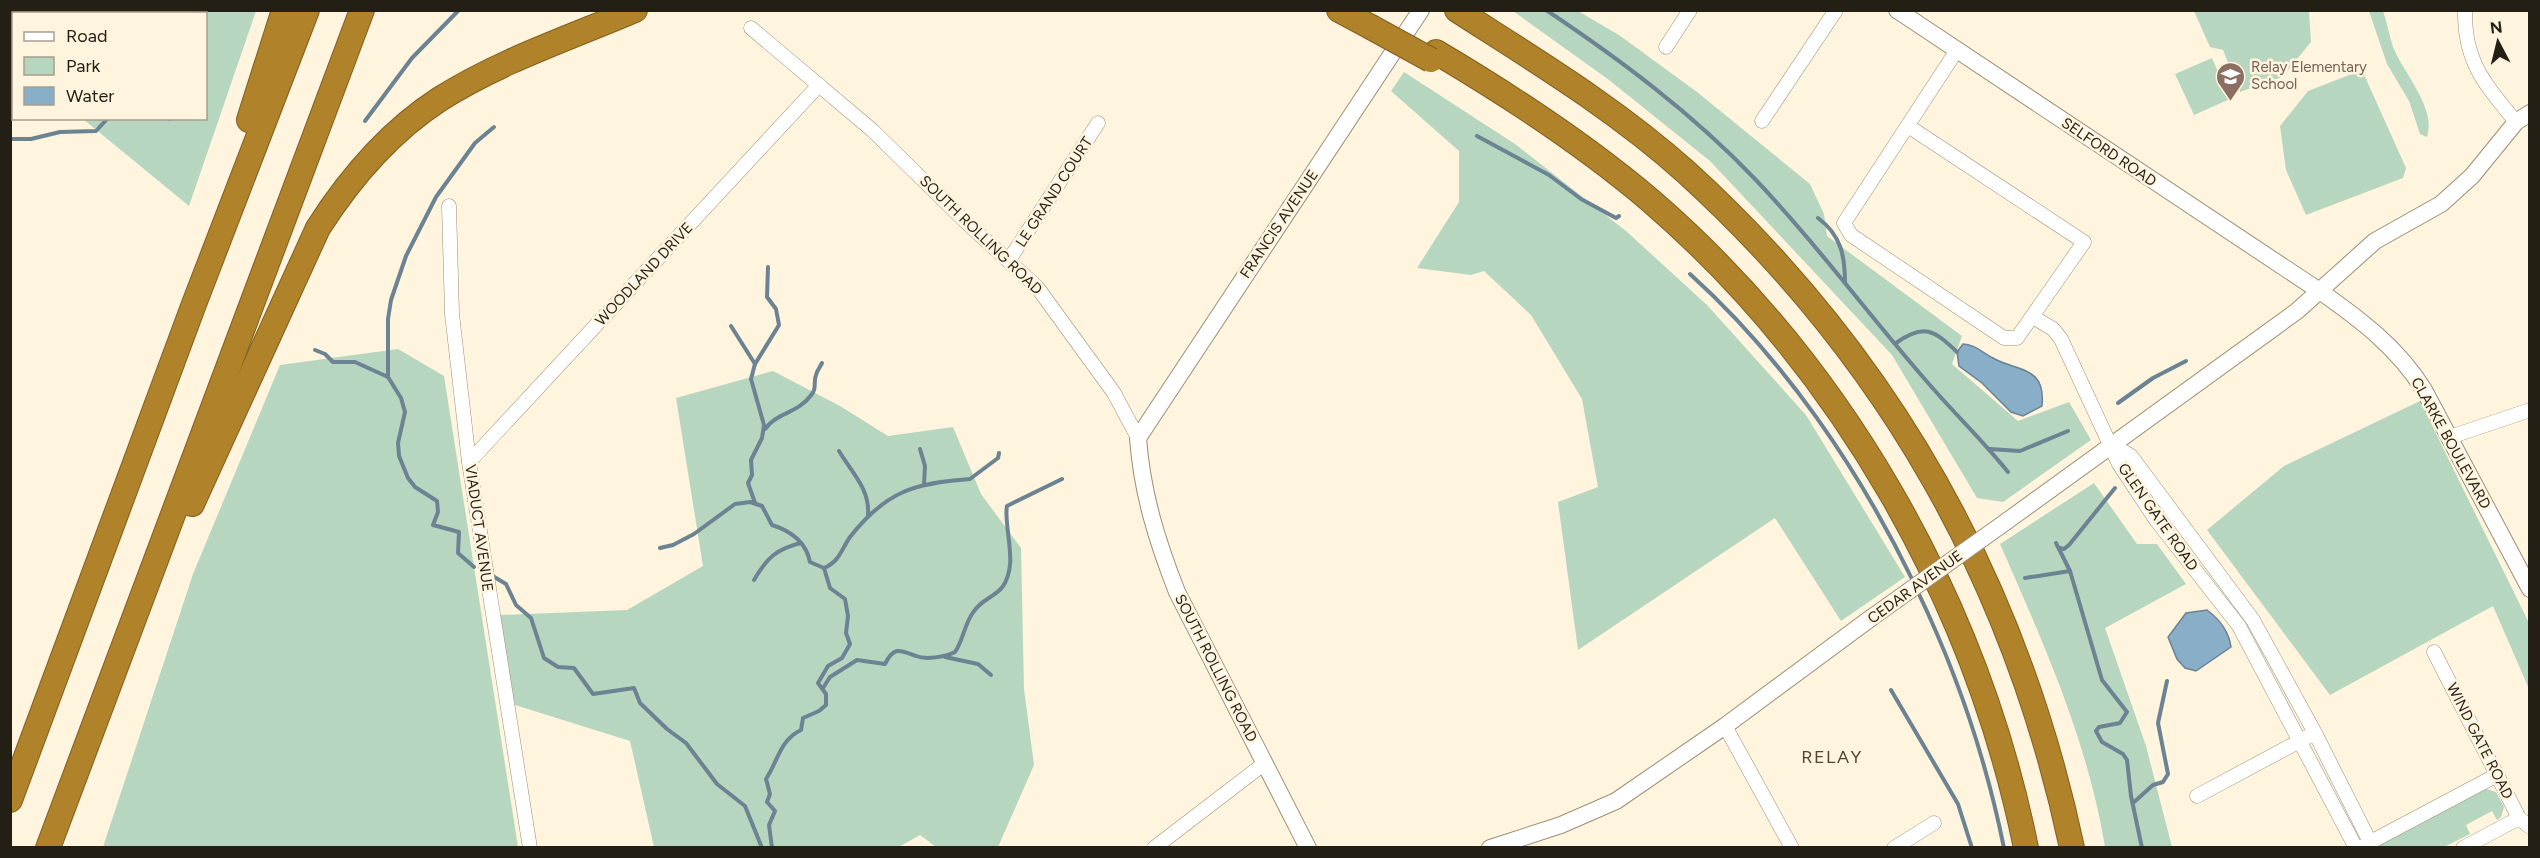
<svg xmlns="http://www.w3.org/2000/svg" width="2540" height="858" font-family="Figtree,sans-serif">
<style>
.green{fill:#b7d6bf}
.water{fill:#89aec7;stroke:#6b8392;stroke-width:1.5}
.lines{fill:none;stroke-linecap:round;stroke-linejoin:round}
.stream{stroke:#6b8392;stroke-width:4}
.minor-casing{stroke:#9b8f75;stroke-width:15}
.tertiary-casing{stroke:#9b8f75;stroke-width:18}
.motorway-casing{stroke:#7f5f23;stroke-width:26}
.minor{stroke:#fff;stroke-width:14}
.tertiary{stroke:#fff;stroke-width:16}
.motorway{stroke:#b0822a;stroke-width:24}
.tertiary-bridge-casing{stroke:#9b8f75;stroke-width:18;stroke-linecap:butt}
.motorway-bridge-casing{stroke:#7f5f23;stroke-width:26;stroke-linecap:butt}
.tertiary-bridge{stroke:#fff;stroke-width:16}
.motorway-bridge{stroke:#b0822a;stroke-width:24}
.labels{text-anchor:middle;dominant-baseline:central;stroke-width:5;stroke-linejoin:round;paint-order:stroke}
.education-label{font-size:15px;fill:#785e54;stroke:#fff4de;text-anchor:start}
.street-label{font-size:15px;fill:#241f15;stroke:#fff4de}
.quarter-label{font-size:18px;letter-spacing:1.5px;fill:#51462f;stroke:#fff4de}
</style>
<rect width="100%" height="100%" fill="#fff4de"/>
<!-- green -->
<g class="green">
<path d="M11,10L256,11L189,206L83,119L206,118V14H14L13,66L11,65Z"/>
<path d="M1513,11H1578L1619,35L1697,92L1810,184L1824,214L1827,236L1962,336L1952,364L2018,421L2069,402L2091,440L2003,502L1977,498L1892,355L1710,161L1609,80Z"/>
<path d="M2194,11H2309L2311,42L2282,77L2240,92L2223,50L2210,47Z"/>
<path d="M2369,11H2383C2387,22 2389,35 2393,47C2403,72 2437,109 2427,137L2420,134L2409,101L2387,64Z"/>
<path d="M2212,58L2230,99L2194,115L2175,74Z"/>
<path d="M2362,70L2406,168L2403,178L2306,215L2286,170L2280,126L2308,91Z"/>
<path d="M1404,72L1515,144L1626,231L1707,305L1806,415L1905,577L1841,621L1775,518L1578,650L1558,502L1598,487L1582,399L1531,315L1484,271L1471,275L1417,268L1459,202V151L1391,91Z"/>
<path d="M398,349L444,376L518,847H103L193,574L280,365Z"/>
<path d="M773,371L840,406L888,436L953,427L981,494L1021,548L1024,689L1034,765L998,847H936L920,835L897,848L654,847L630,741L515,705L499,615L627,610L703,566L676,398Z"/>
<path d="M2420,401L2529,623V689L2493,606L2330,695L2207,530L2284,466Z"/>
<path d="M2094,483L2137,544H2157L2186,584L2105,628L2146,746L2172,847H2105C2088,742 2043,642 2000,544Z"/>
<path d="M2486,789L2496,792L2504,807L2501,817L2497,820L2492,811L2466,825L2470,834L2444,847H2376Z"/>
</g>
<!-- water -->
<g class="water">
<path d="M1963,344C1974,344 1983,353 1993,358C2017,372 2046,365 2042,406L2023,416L2011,412L1982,383L1959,366L1957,352Z"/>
<path d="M2207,610C2219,619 2229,632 2231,647L2196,671L2185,668L2177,659L2168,637L2186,613Z"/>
</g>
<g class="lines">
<!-- stream -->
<g class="stream">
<path d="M84,10L87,14"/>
<path d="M1546,10C1621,60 1693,114 1755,179C1817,244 1870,317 1929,384C1955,414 1983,441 2008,472"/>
<path d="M136,14L139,10"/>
<path d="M169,118V119"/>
<path d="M365,121L412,58L459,10"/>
<path d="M1477,136L1549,175L1581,199L1616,218L1619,216"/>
<path d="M10,139H31L60,132L96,131L108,118"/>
<path d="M1818,218C1841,235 1845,256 1845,283"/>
<path d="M1690,274C1784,359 1859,469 1914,583"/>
<path d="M731,326L755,364"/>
<path d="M1896,343C1924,323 1934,330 1957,352"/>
<path d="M315,350L325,354L333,362H355L388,377"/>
<path d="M2118,403L2153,378L2186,361"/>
<path d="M765,429C777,412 798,414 812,394C817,388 813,382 816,375C817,371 820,367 822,363"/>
<path d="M920,449L925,466L924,484"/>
<path d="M1990,449L2020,451L2068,431"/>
<path d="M839,451C852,473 870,489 868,515"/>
<path d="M755,503L748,483L752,475L751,460L762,438L764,425L751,379L755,364L779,325L776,309L767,297L768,267"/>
<path d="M2056,543L2070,571L2102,680L2127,712L2120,723L2099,727L2096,731L2102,742L2123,754L2127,760L2131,796L2142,848"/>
<path d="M660,548L673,545L694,534L735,504L750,502L762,506L772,525C791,531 806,542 810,562L824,568C840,561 841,550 850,537C886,491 915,483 970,479L998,458L999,453"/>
<path d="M2060,548L2064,549L2069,545L2115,488"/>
<path d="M474,567L458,553L459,532L433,525L438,512L437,501L415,487L408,478L399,456L398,443L405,412L401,398L388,377V319L391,300L406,256L436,197L475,143L494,127"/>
<path d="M491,575L506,584L516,605L531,618L544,658L558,667L574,668L593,694L634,688L640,703L667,729L686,743L717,784L745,806L762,848"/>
<path d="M2025,578L2070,571"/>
<path d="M754,580C767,558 776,549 801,543"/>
<path d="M1917,590C1956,671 1986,759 2004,848"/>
<path d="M945,657L978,664L991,675"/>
<path d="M823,688L830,677L857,660L885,664C894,646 899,650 916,656C926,660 945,657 955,652C963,641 964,626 972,614C985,592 1006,600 1010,565C1012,548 1004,518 1007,506L1062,479"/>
<path d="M1891,690L1958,804L1972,848"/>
<path d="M2133,803L2153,785L2163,782L2168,774L2158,723L2167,681"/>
<path d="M772,848L769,825L775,811L767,802L770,794L766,779C778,761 780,740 801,730L803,718L819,711L826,705V694L818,683L828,666L842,658L850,644L846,633L848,616L845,599L830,588L824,568"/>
</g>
<defs>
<g id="minor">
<path d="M2465,10C2464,62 2485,84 2516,122"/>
<path d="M751,28L872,130L967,223L1037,287L1114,393L1138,438"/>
<path d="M1666,47L1690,10"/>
<path d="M1762,121L1836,10"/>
<path d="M1908,126L2084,242L2017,338H2004L1851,235L1844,223L1957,50"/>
<path d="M449,206L452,314L469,462L530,848"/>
<path d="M1009,260L1098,123"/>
<path d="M2033,317L2053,329L2061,339L2119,464L2156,520L2239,626L2356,848"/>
<path d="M2450,437L2530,410"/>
<path d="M2111,444L2131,456L2253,620L2315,733L2370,842"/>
<path d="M469,462L819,85"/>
<path d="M2434,652L2519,818L2530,827"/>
<path d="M1725,726L1792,848"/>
<path d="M2197,796L2309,736"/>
<path d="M2365,845L2497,775"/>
<path d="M1154,848L1265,763"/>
<path d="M1894,848L1934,823"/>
<path d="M2463,848L2519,818"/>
</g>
<g id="tertiary">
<path d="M1897,10L2321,292C2361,320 2398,348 2424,390L2530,589"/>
<path d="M2007,521L2297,311L2375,241L2441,204L2472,176L2516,122L2530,113"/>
<path d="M1308,848L1177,592C1157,541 1142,493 1138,438L1421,10"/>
<path d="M1490,848L1561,825L1616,801L1725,726L1871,618"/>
</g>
<g id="motorway">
<path d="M1339,10L1369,26"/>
<path d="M1457,10C1536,61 1616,109 1686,172C1888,356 2015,580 2072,848"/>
<path d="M1436,52C1512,97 1584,144 1651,201C1842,366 1976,601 2026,848"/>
<path d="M249,120L284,10"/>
<path d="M192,504L318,228C350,178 389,132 440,99C500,61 569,38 635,10"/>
<path d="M10,800L194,304L307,10"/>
<path d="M48,848L362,10"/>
</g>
</defs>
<!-- minor casing -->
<use href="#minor" class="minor-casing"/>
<!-- tertiary casing -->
<use href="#tertiary" class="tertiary-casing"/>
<!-- motorway casing -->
<use href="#motorway" class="motorway-casing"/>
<!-- minor -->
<use href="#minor" class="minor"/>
<!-- tertiary -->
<use href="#tertiary" class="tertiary"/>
<!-- motorway -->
<use href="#motorway" class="motorway"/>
<defs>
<path id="tertiary-bridge" d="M1871,618L2007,521"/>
<path id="motorway-bridge" d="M1369,26L1431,60"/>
</defs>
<!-- tertiary-bridge casing -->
<use href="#tertiary-bridge" class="tertiary-bridge-casing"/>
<!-- motorway-bridge casing -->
<use href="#motorway-bridge" class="motorway-bridge-casing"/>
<!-- tertiary-bridge -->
<use href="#tertiary-bridge" class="tertiary-bridge"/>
<!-- motorway-bridge -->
<use href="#motorway-bridge" class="motorway-bridge"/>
</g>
<!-- icons -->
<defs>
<symbol id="school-pin" viewBox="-11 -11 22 30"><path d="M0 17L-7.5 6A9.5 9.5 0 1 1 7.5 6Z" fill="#8d6e63" stroke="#fff4de"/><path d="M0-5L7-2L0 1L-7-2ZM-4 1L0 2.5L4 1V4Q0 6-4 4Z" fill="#fff"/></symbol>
</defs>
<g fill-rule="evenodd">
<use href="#school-pin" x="2214" y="60" width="33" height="45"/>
</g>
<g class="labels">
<!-- education labels -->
<g class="education-label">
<text x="2251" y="67">Relay Elementary<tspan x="2251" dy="17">School</tspan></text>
</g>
<!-- street labels -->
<g class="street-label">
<text transform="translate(2109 152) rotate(34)">SELFORD ROAD</text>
<text transform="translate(1054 192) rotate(-57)">LE GRAND COURT</text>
<text transform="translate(1279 224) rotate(-56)">FRANCIS AVENUE</text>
<text transform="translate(981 235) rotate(44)">SOUTH ROLLING ROAD</text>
<text transform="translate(644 274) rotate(-47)">WOODLAND DRIVE</text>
<text transform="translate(2451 443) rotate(61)">CLARKE BOULEVARD</text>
<text transform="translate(2158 517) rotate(55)">GLEN GATE ROAD</text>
<text transform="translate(479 528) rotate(82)">VIADUCT AVENUE</text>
<text transform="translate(1915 587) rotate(-36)">CEDAR AVENUE</text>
<text transform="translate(1216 668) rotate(63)">SOUTH ROLLING ROAD</text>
<text transform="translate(2480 741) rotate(63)">WIND GATE ROAD</text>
</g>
<!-- quarter labels -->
<g class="quarter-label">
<text x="1832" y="757">RELAY</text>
</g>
</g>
<!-- border -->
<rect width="2540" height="858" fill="none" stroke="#241f15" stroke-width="24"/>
<!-- legend -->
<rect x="12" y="12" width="195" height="108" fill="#fff4de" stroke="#a79f8e" stroke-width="1.5"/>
<rect x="24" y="32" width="30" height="9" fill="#ffffff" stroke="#a79f8e" stroke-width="1.5"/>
<text x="66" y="42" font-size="18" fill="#241f15">Road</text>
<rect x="24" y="57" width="30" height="18" fill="#b7d6bf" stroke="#a79f8e" stroke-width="1.5"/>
<text x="66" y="72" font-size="18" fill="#241f15">Park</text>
<rect x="24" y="87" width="30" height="18" fill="#89aec7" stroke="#a79f8e" stroke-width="1.5"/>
<text x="66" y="102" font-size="18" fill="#241f15">Water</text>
<!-- north arrow -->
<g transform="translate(2498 42) rotate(353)" stroke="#fff4de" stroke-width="4.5" paint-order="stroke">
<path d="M0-4.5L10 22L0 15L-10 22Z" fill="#241f15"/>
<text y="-9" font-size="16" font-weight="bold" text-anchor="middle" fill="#241f15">N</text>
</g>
</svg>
